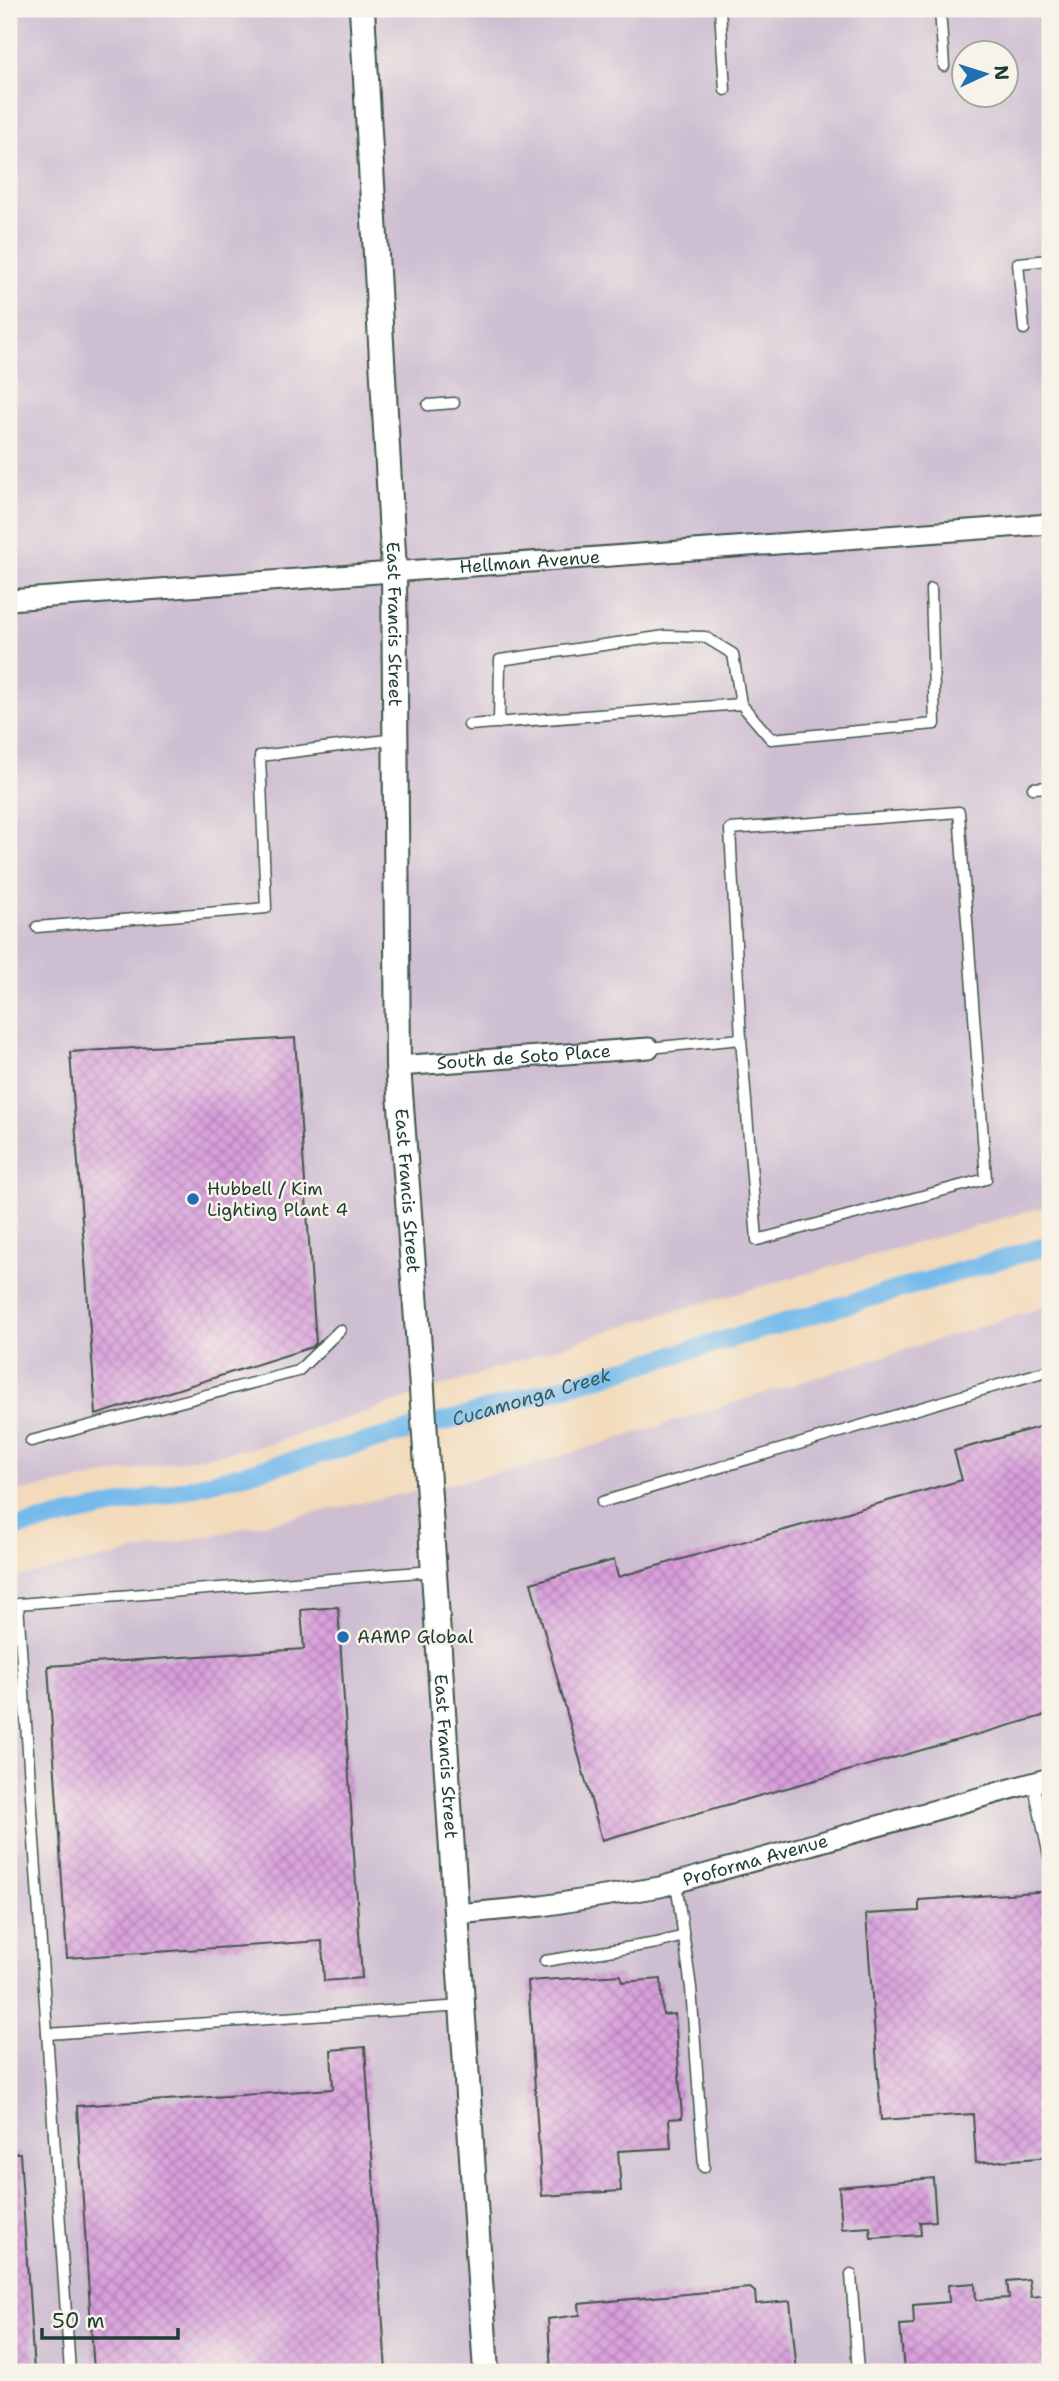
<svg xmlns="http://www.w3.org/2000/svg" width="1059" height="2381" font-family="'Shantell Sans',sans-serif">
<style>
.industrial{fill:#cebed2;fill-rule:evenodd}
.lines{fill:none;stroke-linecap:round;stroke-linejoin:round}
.canal{stroke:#74baeb;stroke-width:19}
.building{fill:url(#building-cross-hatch)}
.service-casing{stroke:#3f5548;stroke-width:13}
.minor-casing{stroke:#3f5548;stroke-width:23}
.tertiary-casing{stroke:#3f5548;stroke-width:28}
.service{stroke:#fff;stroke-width:10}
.minor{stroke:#fff;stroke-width:19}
.tertiary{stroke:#fff;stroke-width:24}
.poi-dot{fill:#1f6fb2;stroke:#f7f3e8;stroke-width:2.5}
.labels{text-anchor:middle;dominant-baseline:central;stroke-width:5;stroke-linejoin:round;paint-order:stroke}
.street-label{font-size:18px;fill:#1f3d34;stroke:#f7f3e8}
.poi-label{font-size:18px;fill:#1f3d34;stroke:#f7f3e8;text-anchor:start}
.water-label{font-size:19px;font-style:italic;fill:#345c62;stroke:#f7f3e8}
</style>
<defs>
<pattern id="building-cross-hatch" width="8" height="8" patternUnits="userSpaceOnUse" patternTransform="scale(1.75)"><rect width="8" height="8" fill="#d99edc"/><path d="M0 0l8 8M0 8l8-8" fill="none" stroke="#af82b3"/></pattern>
</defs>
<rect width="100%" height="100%" fill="#f7f3e8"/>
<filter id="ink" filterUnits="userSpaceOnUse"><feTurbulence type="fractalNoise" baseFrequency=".0143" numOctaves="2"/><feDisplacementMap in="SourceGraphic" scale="14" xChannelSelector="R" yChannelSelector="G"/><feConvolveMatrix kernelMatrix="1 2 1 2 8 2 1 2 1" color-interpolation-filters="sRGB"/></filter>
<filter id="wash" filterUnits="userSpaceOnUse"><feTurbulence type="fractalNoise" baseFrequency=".00686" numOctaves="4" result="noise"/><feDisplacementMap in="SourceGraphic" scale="28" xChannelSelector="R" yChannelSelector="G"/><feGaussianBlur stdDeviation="1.57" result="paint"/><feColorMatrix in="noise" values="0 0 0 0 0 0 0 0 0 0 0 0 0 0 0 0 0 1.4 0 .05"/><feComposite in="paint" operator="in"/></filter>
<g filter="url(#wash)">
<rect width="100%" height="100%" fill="#f3daba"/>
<!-- industrial -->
<g class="industrial">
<path d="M9,9H1050V1205L633,1323L267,1445L9,1493ZM964,52H1006V94H964Z"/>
<path d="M1050,1305V2372H9V1579L526,1467Z"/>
</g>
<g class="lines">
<!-- canal -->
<path class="canal" id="s1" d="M9,1529L163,1495L465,1416L1050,1245"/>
</g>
<g id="blocks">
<!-- building -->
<g class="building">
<path d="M295,1038L316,1343L312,1347L96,1415L70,1052Z"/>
<path d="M1046,1425L1050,1440V1714L602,1840L531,1583L614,1560L618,1577L962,1480L954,1451Z"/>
<path d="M338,1607L362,1978L324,1981L322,1941L67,1958L48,1666L304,1649L301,1610Z"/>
<path d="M1050,1891V2157L976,2163L973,2114L881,2120L866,1914L919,1911V1900Z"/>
<path d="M621,1975L622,1982L661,1979L663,2015L675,2014L682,2118L669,2119L671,2148L618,2151L621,2191L542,2196L528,1981Z"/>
<path d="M365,2047L386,2372H94L77,2106L333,2089L331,2050Z"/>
<path d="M9,2153H20L34,2372H9Z"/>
<path d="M933,2178L936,2221L920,2222L921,2235L871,2238L870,2227L842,2229L839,2187Z"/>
<path d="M1029,2279L1031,2297L1050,2295V2372H904L900,2325L914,2324L913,2305L949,2302L948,2285L975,2283L976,2300L1009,2298L1007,2281Z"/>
<path d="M750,2288L755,2292L756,2304L790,2301L797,2372H551L548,2319L580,2315L579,2304Z"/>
</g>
</g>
</g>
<g filter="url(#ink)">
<use href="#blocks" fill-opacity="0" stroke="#3f5548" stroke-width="2"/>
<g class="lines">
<defs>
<g id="service">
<path d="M720,9L725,90"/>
<path d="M940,9L944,66"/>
<path d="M1024,329L1018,263L1050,260"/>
<path d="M428,405L454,403"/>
<path d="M499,723L500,660L665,636L705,637L733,654L741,704L771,739L935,724L931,589"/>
<path d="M469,725L741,704"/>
<path d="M1033,788L1050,787"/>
<path d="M37,927L266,908L260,756L395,739"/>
<path d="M649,1048L741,1039L757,1240L986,1179L959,812L730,829L741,1039"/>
<path d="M31,1441L298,1371L340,1330"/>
<path d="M602,1502L1050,1370"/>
<path d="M1033,1782L1049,1856"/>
<path d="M676,1882L691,1988L704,2167"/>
<path d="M545,1961L657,1943L684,1936"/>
<path d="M47,2034L462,2006"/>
<path d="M851,2274L858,2372"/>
<path d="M70,2372L18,1604L433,1571"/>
</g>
<g id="minor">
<path id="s2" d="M9,600L1050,524"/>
<path id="s3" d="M398,1066L649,1048"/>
<path id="s4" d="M457,1914L542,1906L660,1887L1050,1778"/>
</g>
<g id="tertiary">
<path id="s5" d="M362,9L394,570L398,1066L421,1374L486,2372"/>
</g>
</defs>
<!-- service casing -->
<use href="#service" class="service-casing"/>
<!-- minor casing -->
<use href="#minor" class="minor-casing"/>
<!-- tertiary casing -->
<use href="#tertiary" class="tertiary-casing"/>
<!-- service -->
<use href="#service" class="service"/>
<!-- minor -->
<use href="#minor" class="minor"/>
<!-- tertiary -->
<use href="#tertiary" class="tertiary"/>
</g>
</g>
<!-- markers -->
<g class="poi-dot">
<circle cx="193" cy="1199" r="7"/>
<circle cx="343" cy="1637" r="7"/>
</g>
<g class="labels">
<!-- street labels -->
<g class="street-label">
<text stroke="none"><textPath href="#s2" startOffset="522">Hellman Avenue</textPath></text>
<text stroke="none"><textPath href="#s5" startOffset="616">East Francis Street</textPath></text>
<text stroke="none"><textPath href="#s3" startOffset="126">South de Soto Place</textPath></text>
<text stroke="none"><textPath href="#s5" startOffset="1183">East Francis Street</textPath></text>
<text stroke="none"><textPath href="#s5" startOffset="1750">East Francis Street</textPath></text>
<text stroke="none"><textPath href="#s4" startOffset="304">Proforma Avenue</textPath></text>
</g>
<!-- poi labels -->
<g class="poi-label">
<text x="207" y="1189">Hubbell / Kim<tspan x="207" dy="21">Lighting Plant 4</tspan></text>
<text x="357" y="1637">AAMP Global</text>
</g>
<!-- water labels -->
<g class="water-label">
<text stroke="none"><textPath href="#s1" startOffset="539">Cucamonga Creek</textPath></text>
</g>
</g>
<!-- margin -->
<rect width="1059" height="2381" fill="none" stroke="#f7f3e8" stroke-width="35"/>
<!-- north arrow -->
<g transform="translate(985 74) rotate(86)"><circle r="33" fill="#f7f3e8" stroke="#a1aaa0" stroke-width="2"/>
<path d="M0-5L12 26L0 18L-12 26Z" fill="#1f6fb2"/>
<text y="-10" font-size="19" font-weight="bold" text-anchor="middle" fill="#1f3d34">N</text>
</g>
<!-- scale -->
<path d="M42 2328v10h136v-10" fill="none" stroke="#1f3d34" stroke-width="3.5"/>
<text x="52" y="2328" font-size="21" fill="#1f3d34" stroke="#f7f3e8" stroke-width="5" paint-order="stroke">50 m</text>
</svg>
